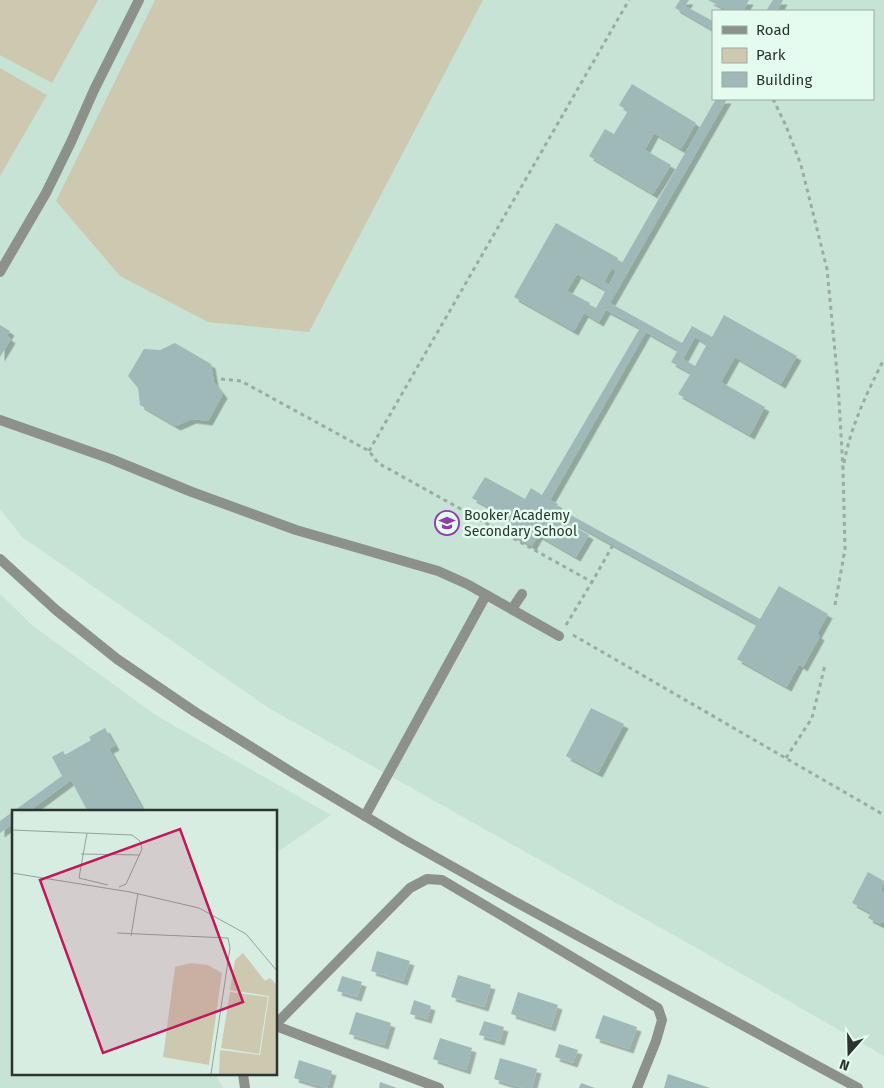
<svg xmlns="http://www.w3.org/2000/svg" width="884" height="1088" font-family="'Fira Sans',sans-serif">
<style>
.built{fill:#c6e3d5;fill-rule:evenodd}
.green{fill:#ccc9b0}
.building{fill:#9fb9b8;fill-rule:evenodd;filter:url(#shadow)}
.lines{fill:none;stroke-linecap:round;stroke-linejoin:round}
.path{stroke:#9aaca3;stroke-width:3;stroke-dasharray:4 4;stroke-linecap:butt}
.service{stroke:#8c918a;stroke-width:10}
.minor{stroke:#8c918a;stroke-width:10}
.labels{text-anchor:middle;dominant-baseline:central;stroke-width:5;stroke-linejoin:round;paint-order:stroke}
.poi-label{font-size:14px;fill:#2b342f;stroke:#e4fbef;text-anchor:start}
.inset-road{fill:none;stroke:#92a39a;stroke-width:1}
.view{fill:#c2185b;fill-opacity:0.15;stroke:#c2185b;stroke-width:2.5}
.inset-edge{fill:none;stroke:#2b342f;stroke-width:2.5}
</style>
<defs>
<filter id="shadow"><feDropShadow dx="4.5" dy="4.5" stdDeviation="0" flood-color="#0004"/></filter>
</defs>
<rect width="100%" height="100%" fill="#d7ede2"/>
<!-- built -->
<g class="built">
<path d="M0,0H884V1056L695,947L267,707L22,537L0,509ZM713,11H873V99H713Z"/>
<path d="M0,594L33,626L157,716L331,815L276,853V812H14V1074H215L223,1088H0Z"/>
</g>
<!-- green -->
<g class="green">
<path d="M0,0H98L52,83L0,55Z"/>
<path d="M155,0H483L309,332L208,322L120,276L56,201Z"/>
<path d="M0,68L47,95L0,176Z"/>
</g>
<!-- building -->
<g class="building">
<path d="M680,0H689L685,6L713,21V30L675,8Z"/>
<path d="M708,0H749L743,11H729Z"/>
<path d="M773,0H783L777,11H766Z"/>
<path d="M632,84L696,123L681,149L654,133L645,150L671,165L653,194L589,156L605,129L614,134L628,111L619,105Z"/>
<path d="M716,99H727L610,303L682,343L692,326L712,337L724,315L797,356L781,384L735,357L721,382L765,407L750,435L678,394L691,373L671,362L678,350L646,332L550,500L558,504L556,507L760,619L779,586L828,614L817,634L820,636L803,667L799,664L787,687L737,659L757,624L553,512L552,514L589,535L576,557L538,535L532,546L505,531L512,520L472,498L485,477L525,499L531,488L542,495L640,328L606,310L599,322L584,313L574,331L514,297L556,223L618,258L617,260L622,263ZM612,268L616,271L609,285L604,282ZM577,274L606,290L596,308L589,305L590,303L567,291ZM695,337L707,344L695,366L683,359Z"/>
<path d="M0,325L10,331L7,336L11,339L0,357Z"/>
<path d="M175,343L211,364L214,382L223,394L208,421L192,419L176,426L140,405L138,388L128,376L144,349L160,350Z"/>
<path d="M591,708L624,724L598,773L566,756Z"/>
<path d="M105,728L115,746L109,749L144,812H88L71,780L28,812H14V823L0,833V821L62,776L52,757L63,751L65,755L91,740L89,737Z"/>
<path d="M868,872L884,881L881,891L884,893V922L882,921L880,924L868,918L871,913L852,903Z"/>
<path d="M377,951L410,961L403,981L371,971Z"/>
<path d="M458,975L491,985L484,1007L451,997Z"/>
<path d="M342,976L362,982L357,997L337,991Z"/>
<path d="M518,992L558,1005L551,1027L511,1014Z"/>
<path d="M414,1000L431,1006L427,1019L410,1014Z"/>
<path d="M356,1012L391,1023L384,1045L349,1034Z"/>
<path d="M603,1015L637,1027L629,1049L595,1038Z"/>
<path d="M484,1021L504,1027L500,1041L479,1035Z"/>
<path d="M440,1038L472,1048L466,1070L433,1059Z"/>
<path d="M559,1044L578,1050L573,1063L555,1057Z"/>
<path d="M500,1058L537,1069L532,1088H523L494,1079Z"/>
<path d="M299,1060L332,1071L327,1088L294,1078Z"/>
<path d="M668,1074L710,1088H664Z"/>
<path d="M380,1082L397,1088H379Z"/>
<path d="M581,1083L595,1088H579Z"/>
</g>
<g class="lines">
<!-- path -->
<g class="path">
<path d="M773,99L786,126L801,165L827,269L838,383L843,469"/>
<path d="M221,379L241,381L369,451L378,463L592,582L613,545"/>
<path d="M369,451L629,0"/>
<path d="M844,463C851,425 867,393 884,359"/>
<path d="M835,605L845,549L843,469"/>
<path d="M566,625L592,582"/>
<path d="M573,635L884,815"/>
<path d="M786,758L812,718L825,665"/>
</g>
<!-- service -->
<g class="service">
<path d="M0,272L46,193L71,142L94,90L139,0"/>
<path d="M0,420L111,459L192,492L296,530L438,571L467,584L559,636"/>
<path d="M512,609L522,594"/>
<path d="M365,816L486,595"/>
</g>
<!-- minor -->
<g class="minor">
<path d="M0,559L56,610L117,659L195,712L293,773L405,840L512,900L858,1088"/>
<path d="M276,1024L410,888L427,879L442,880L658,1008L662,1020L656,1041L637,1088"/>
<path d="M276,1026L439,1088"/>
<path d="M243,1074L245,1088"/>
</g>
</g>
<!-- icons -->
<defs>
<symbol id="school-ring" viewBox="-11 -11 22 22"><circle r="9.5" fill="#e4fbef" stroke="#903ca9" stroke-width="1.5"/><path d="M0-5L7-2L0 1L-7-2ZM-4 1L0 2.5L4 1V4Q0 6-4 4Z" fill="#903ca9"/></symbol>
</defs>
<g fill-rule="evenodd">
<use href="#school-ring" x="433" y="509" width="28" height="28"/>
</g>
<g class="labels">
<!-- poi labels -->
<g class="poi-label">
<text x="464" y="515">Booker Academy<tspan x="464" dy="16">Secondary School</tspan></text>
</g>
</g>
<!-- overview -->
<g transform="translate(12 810)">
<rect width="265" height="265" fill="#d7ede2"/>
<path d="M231,143L253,171L258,168L265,175V264H207L208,240L248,245L257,186L218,180L223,150ZM179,153L196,155L210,163L197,255L151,247L163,157ZM218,182L256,187L247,244L209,238Z" fill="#ccc9b0"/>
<path class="inset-road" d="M0,20L120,25L128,31L130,39L114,74L107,77M75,23L67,68L96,75M69,44L128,45M0,63L118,82L187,98L234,124L265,161M105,123L216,128L218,138L199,264M119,126L126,83"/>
<path class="view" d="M168,19L231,192L91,243L28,70Z"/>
<rect width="265" height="265" class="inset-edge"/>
</g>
<!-- legend -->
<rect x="712" y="10" width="162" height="90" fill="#e4fbef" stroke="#9aaba2"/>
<rect x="722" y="26" width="25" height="8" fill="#8c918a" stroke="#9aaba2"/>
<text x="756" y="35" font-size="15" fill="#2b342f">Road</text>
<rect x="722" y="48" width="25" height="15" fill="#ccc9b0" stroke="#9aaba2"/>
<text x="756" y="60" font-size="15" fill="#2b342f">Park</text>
<rect x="722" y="72" width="25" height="15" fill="#9fb9b8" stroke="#9aaba2"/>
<text x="756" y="85" font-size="15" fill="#2b342f">Building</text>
<!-- north arrow -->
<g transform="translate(849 1053) rotate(200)" stroke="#e4fbef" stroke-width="4" paint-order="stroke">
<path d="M0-4L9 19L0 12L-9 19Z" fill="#2b342f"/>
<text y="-8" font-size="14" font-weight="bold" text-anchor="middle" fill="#2b342f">N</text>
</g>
</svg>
